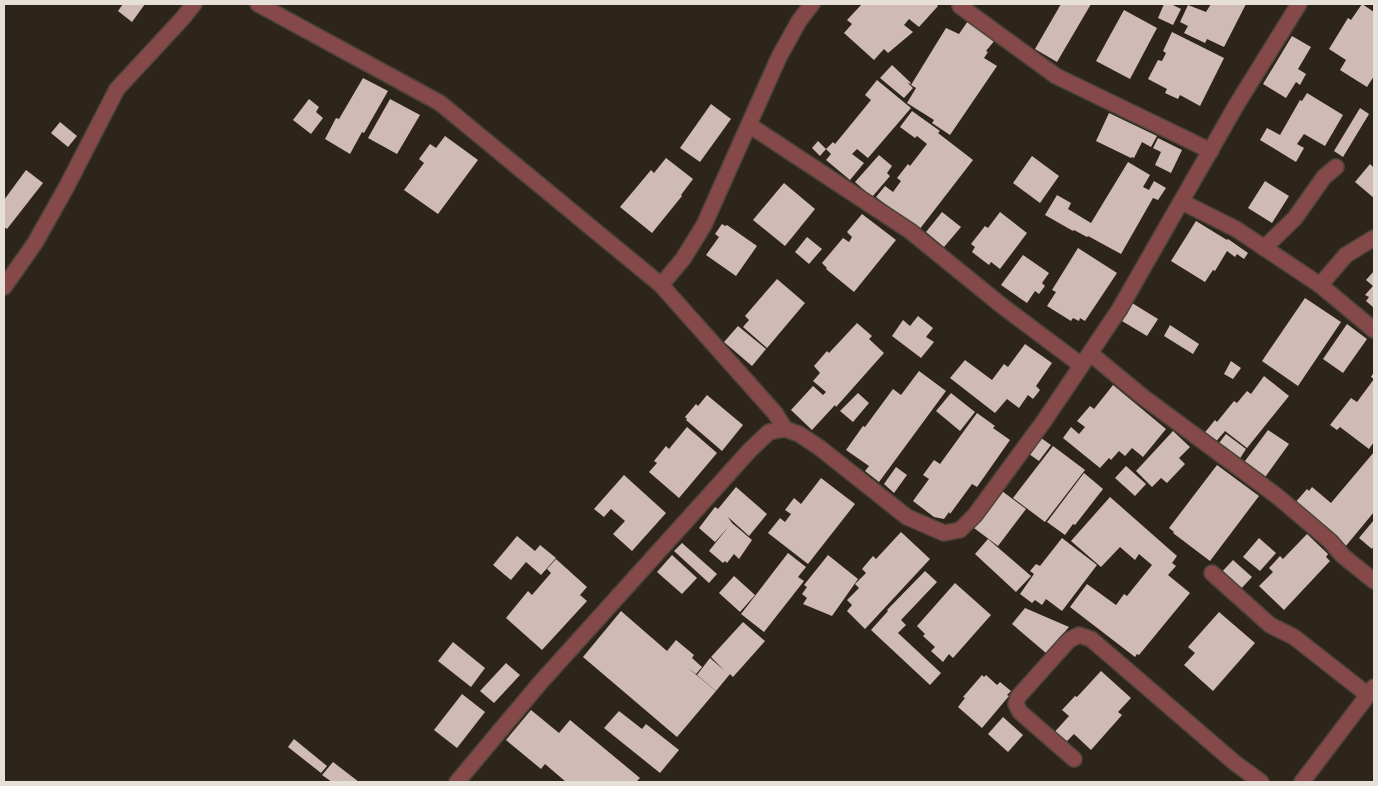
<svg xmlns="http://www.w3.org/2000/svg" width="1378" height="786" font-family="Cabin,sans-serif">
<style>
.building{fill:#cfbab6}
.lines{fill:none;stroke-linecap:round;stroke-linejoin:round}
.lane-casing{stroke:#4b4339;stroke-width:18}
.street-casing{stroke:#4b4339;stroke-width:18}
.lane{stroke:#854949;stroke-width:15}
.street{stroke:#854949;stroke-width:15}
</style>
<rect width="100%" height="100%" fill="#2e251a"/>
<!-- building -->
<g class="building">
<path d="M123,4H145L132,22L118,11Z"/>
<path d="M862,4H936L938,6L919,27L909,19L904,25L913,32L888,53L884,49L874,60L844,33L852,24L847,20Z"/>
<path d="M1061,4H1091L1057,62L1035,49Z"/>
<path d="M1164,4H1171L1181,9L1173,25L1158,18Z"/>
<path d="M1211,4H1246L1224,47L1207,39L1205,43L1184,33L1188,26L1180,22L1188,5L1206,12Z"/>
<path d="M1362,4L1374,12V76L1367,87L1340,70L1346,60L1329,49L1348,18L1351,20Z"/>
<path d="M1124,10L1157,28L1130,79L1096,61Z"/>
<path d="M968,21L995,40L986,51L988,52L984,58L997,66L950,135L932,123L934,120L907,103L916,88L911,85L946,28L959,34Z"/>
<path d="M1172,32L1224,58L1200,106L1180,95L1178,99L1165,93L1167,89L1148,79L1158,60L1162,61L1166,53L1163,51Z"/>
<path d="M1292,36L1311,47L1298,69L1306,74L1300,85L1296,82L1286,98L1263,84Z"/>
<path d="M892,65L911,83L910,84L907,82L913,88L904,98L880,78Z"/>
<path d="M363,78L388,91L364,133L362,132L350,154L325,139L336,118L339,119Z"/>
<path d="M877,80L911,108L868,158L857,149L852,154L864,163L850,180L826,160L831,154L826,149L833,142L835,144L871,100L865,95Z"/>
<path d="M1307,93L1343,115L1325,146L1304,134L1297,144L1304,148L1296,162L1260,140L1267,128L1280,135L1300,100L1302,101Z"/>
<path d="M309,99L319,107L316,112L323,118L311,134L293,120Z"/>
<path d="M390,99L420,115L397,154L368,138Z"/>
<path d="M711,104L731,119L700,162L680,148Z"/>
<path d="M1360,108L1369,114L1343,157L1334,151Z"/>
<path d="M912,111L940,131L938,133L973,160L919,230L876,197L885,186L893,192L901,181L897,178L908,164L910,166L927,144L917,136L915,138L900,127Z"/>
<path d="M1109,113L1157,136L1151,147L1142,142L1134,158L1132,157L1131,158L1096,141Z"/>
<path d="M60,122L77,136L68,147L51,133Z"/>
<path d="M445,136L478,160L438,214L404,190L424,163L419,159L430,144L436,148Z"/>
<path d="M1158,138L1182,150L1171,173L1155,165L1161,152L1153,148Z"/>
<path d="M818,141L826,149L820,156L812,148Z"/>
<path d="M879,155L892,166L887,173L890,176L872,197L855,182Z"/>
<path d="M1032,156L1059,176L1040,203L1013,183Z"/>
<path d="M666,158L693,179L681,195L682,196L652,233L620,207L651,170L654,173Z"/>
<path d="M1128,162L1150,175L1143,187L1149,190L1154,181L1166,188L1158,200L1153,198L1121,254L1088,236L1087,237L1074,230L1073,231L1045,215L1057,195L1071,203L1068,209L1091,223Z"/>
<path d="M1370,164L1374,168V198L1355,182Z"/>
<path d="M26,170L43,183L7,229L4,227V200Z"/>
<path d="M1265,181L1289,196L1272,223L1248,208Z"/>
<path d="M784,183L815,209L785,246L753,220Z"/>
<path d="M942,212L961,227L944,247L926,232Z"/>
<path d="M1000,212L1027,233L1000,269L991,262L989,265L972,252L975,247L971,244L985,226L988,228Z"/>
<path d="M862,214L896,240L854,292L826,269L827,268L822,263L843,238L849,242L852,237L847,232Z"/>
<path d="M1196,221L1227,240L1228,239L1248,253L1244,259L1237,254L1235,257L1227,251L1215,271L1213,270L1205,282L1171,261Z"/>
<path d="M722,224L725,226L727,225L757,246L736,276L706,255L719,237L715,234Z"/>
<path d="M807,237L822,249L809,264L795,252Z"/>
<path d="M1078,248L1117,273L1085,321L1080,318L1079,321L1073,318L1071,321L1047,306L1056,292L1052,290Z"/>
<path d="M1023,255L1049,273L1042,283L1045,286L1039,294L1035,291L1027,303L1001,285Z"/>
<path d="M1374,271V308L1366,301L1369,297L1365,295L1373,286L1366,280Z"/>
<path d="M777,279L805,303L767,348L743,327L749,320L745,316Z"/>
<path d="M1305,298L1341,322L1298,386L1262,361Z"/>
<path d="M1132,303L1158,319L1147,336L1122,321Z"/>
<path d="M918,316L933,328L926,337L934,342L921,358L892,336L903,320L910,326Z"/>
<path d="M857,323L872,336L869,339L884,353L836,407L835,405L812,430L791,410L813,386L823,395L826,392L813,381L820,373L814,366L827,351L829,353Z"/>
<path d="M1347,324L1367,339L1343,373L1323,359Z"/>
<path d="M1170,325L1199,344L1193,354L1164,336Z"/>
<path d="M738,326L766,349L752,366L724,342Z"/>
<path d="M1025,344L1052,363L1036,386L1040,390L1033,399L1028,395L1019,408L1007,399L995,413L950,378L965,360L992,380L1004,364L1008,367Z"/>
<path d="M1231,361L1241,368L1233,379L1224,374Z"/>
<path d="M919,371L946,391L879,482L865,471L869,466L846,450L863,426L865,427L893,389L901,395Z"/>
<path d="M1374,372V442L1369,449L1340,427L1337,430L1330,425L1351,398L1357,402L1374,379L1371,377Z"/>
<path d="M1264,376L1289,396L1247,448L1225,431L1213,445L1202,436L1215,420L1217,422L1234,401L1237,403L1247,391L1251,394Z"/>
<path d="M1113,385L1166,429L1143,457L1132,448L1125,456L1119,451L1111,460L1109,458L1100,468L1063,438L1071,427L1079,434L1085,427L1077,421L1090,406L1094,409Z"/>
<path d="M858,393L869,403L853,422L840,411Z"/>
<path d="M951,393L975,412L960,431L936,411Z"/>
<path d="M707,395L743,425L722,451L686,420L687,419L685,417L696,404L698,406Z"/>
<path d="M977,413L995,426L993,428L1010,440L977,487L972,484L950,514L949,512L944,519L934,517L913,501L929,479L923,475L934,460L940,464Z"/>
<path d="M687,427L717,453L679,498L649,472L657,463L654,461L666,446L669,449Z"/>
<path d="M1268,430L1289,444L1263,480L1242,465Z"/>
<path d="M1173,431L1190,447L1179,458L1185,464L1167,483L1161,478L1152,487L1136,471Z"/>
<path d="M1226,434L1246,449L1237,463L1216,447Z"/>
<path d="M1041,438L1051,445L1039,461L1029,454Z"/>
<path d="M1053,446L1085,470L1045,522L1013,498Z"/>
<path d="M1374,452V512L1345,547L1294,504L1307,489L1309,491L1312,487L1331,503Z"/>
<path d="M1217,465L1259,496L1210,561L1173,533L1174,532L1169,528Z"/>
<path d="M1126,466L1146,484L1135,496L1115,478Z"/>
<path d="M896,467L907,475L894,493L884,484Z"/>
<path d="M1084,473L1103,489L1075,525L1073,524L1065,535L1047,522Z"/>
<path d="M624,475L666,513L632,551L613,534L625,521L611,509L604,517L594,509Z"/>
<path d="M821,478L855,504L808,564L768,533L780,518L785,522L791,514L785,510L794,498L801,504Z"/>
<path d="M736,487L767,514L749,536L728,517L732,523L752,540L739,559L734,554L727,563L725,561L723,563L709,551L729,526L715,542L699,528L715,507L718,509Z"/>
<path d="M1002,491L1026,509L998,546L974,528Z"/>
<path d="M1110,497L1177,556L1172,563L1176,566L1168,575L1190,593L1139,655L1137,654L1135,657L1070,607L1087,584L1116,605L1124,594L1127,596L1152,565L1139,554L1135,560L1120,547L1101,567L1071,541Z"/>
<path d="M1374,520V545L1372,549L1359,538Z"/>
<path d="M901,532L930,559L865,629L847,611L852,605L847,600L859,588L855,584L866,573L862,569L873,556L876,559Z"/>
<path d="M1307,534L1328,554L1326,557L1330,561L1284,610L1259,586L1273,572L1269,568L1280,556L1283,559Z"/>
<path d="M517,536L535,551L540,545L556,558L541,575L526,562L511,580L493,565Z"/>
<path d="M1062,538L1097,565L1062,611L1046,599L1042,605L1035,600L1032,603L1020,594L1034,574L1030,571L1036,564L1040,566Z"/>
<path d="M1259,538L1276,553L1260,571L1243,557Z"/>
<path d="M988,539L1031,576L1016,592L975,554Z"/>
<path d="M682,543L717,574L709,583L674,551Z"/>
<path d="M788,553L806,567L798,577L804,581L764,632L741,614Z"/>
<path d="M672,555L697,578L682,594L657,572Z"/>
<path d="M828,555L858,579L832,616L803,604L807,598L802,594L807,587L804,585Z"/>
<path d="M556,559L587,587L580,595L587,601L542,650L506,618L528,591L532,595L551,573L547,569Z"/>
<path d="M1233,560L1252,577L1237,593L1218,576Z"/>
<path d="M925,571L937,582L901,620L906,625L898,633L941,673L930,685L871,630L888,611L887,610Z"/>
<path d="M734,576L755,595L740,612L719,593Z"/>
<path d="M955,583L991,615L953,658L949,654L943,662L931,651L935,647L923,636L925,634L917,626Z"/>
<path d="M1025,608L1069,627L1046,653L1012,624Z"/>
<path d="M621,611L667,651L676,640L694,655L692,658L702,667L696,674L688,668L716,691L677,737L583,657Z"/>
<path d="M1219,612L1255,643L1213,691L1184,665L1195,653L1188,647Z"/>
<path d="M743,622L765,641L733,677L730,674L716,691L697,675L710,658L725,671L711,657Z"/>
<path d="M453,642L485,668L471,687L438,661Z"/>
<path d="M506,663L520,675L494,703L480,691Z"/>
<path d="M1101,671L1131,698L1118,712L1122,715L1091,750L1074,734L1062,746L1051,736L1069,716L1062,710L1075,696L1077,697Z"/>
<path d="M982,675L984,677L986,675L997,685L1000,682L1011,691L1007,695L1009,696L982,728L958,707L965,698L963,697Z"/>
<path d="M462,694L485,712L457,748L434,730Z"/>
<path d="M531,710L559,733L570,720L640,778L636,782H566L545,764L541,769L506,740Z"/>
<path d="M619,711L642,729L646,724L679,750L660,773L604,728Z"/>
<path d="M1003,717L1023,735L1008,752L988,734Z"/>
<path d="M294,739L327,766L321,773L288,747Z"/>
<path d="M333,762L359,782H332L322,775Z"/>
</g>
<g class="lines">
<defs>
<g id="lane">
<path d="M1264,248L1295,218L1324,177L1336,167"/>
<path d="M1320,285L1346,255L1374,238"/>
<path d="M1212,573L1270,625L1294,637L1368,695"/>
<path d="M1074,759L1020,712L1016,704L1018,697L1069,640L1079,635L1091,639L1235,763L1261,782"/>
</g>
<g id="street">
<path d="M258,4L440,103L661,285L775,413L785,429"/>
<path d="M961,4L960,6L1056,76L1211,151"/>
<path d="M749,125L910,231L1001,305L1081,365"/>
<path d="M1182,202L1236,229L1320,285L1374,330"/>
<path d="M661,285L683,259L704,225L779,57L799,21L812,4"/>
<path d="M4,287L35,243L67,186L117,89L182,19L194,4"/>
<path d="M1091,354L1143,397L1277,496L1330,541L1343,556L1374,581"/>
<path d="M457,782L540,683L750,450L769,432L785,429L799,434L820,448L907,517L944,533L960,530L975,515L1044,421L1119,310L1237,104L1299,4"/>
<path d="M1302,782L1374,687"/>
</g>
</defs>
<!-- lane casing -->
<use href="#lane" class="lane-casing"/>
<!-- street casing -->
<use href="#street" class="street-casing"/>
<!-- lane -->
<use href="#lane" class="lane"/>
<!-- street -->
<use href="#street" class="street"/>
</g>
<!-- border -->
<rect width="1378" height="786" fill="none" stroke="#e6e0d9" stroke-width="10"/>
</svg>
